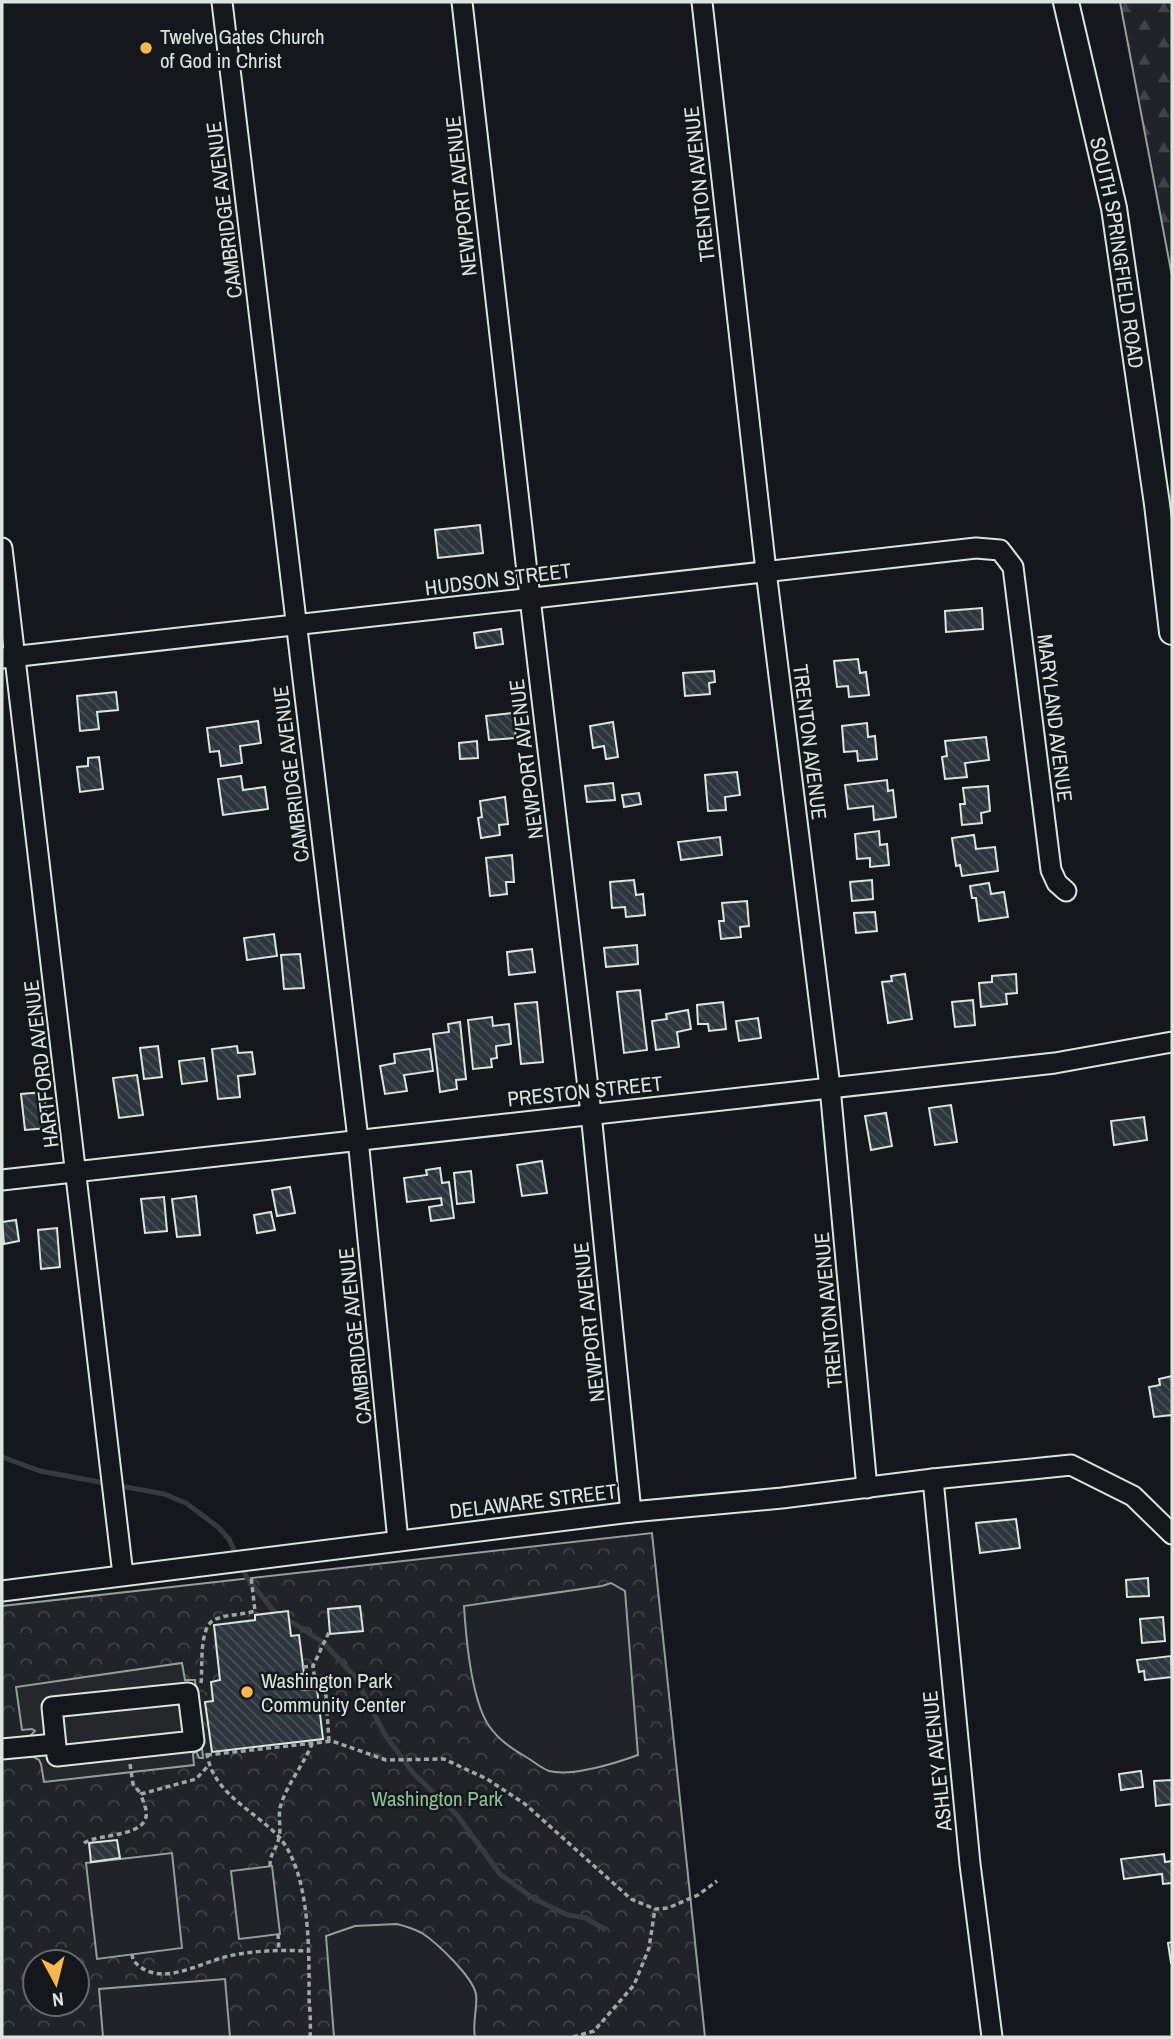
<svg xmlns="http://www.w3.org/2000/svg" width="1174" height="2039" font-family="'Archivo Narrow',sans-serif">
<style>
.forest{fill:url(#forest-firs);stroke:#939e99;stroke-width:2}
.park{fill:url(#park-crowns);stroke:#939e99;stroke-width:2;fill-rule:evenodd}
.pitch{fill:#202428;stroke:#939e99;stroke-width:2}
.parking{fill:#24282b;stroke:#939e99;stroke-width:2}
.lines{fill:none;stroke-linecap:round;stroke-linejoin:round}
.stream{stroke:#363b3e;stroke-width:5}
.building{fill:url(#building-back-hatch);stroke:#d8e6dc;stroke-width:2}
.minor-casing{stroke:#d8e6dc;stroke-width:23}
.major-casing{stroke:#d8e6dc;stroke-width:28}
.path{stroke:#9da8a2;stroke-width:3.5;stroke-dasharray:5 3.5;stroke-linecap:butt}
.minor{stroke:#14181c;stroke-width:19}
.major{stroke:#14181c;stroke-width:24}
.poi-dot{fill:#ffb74d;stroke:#14181c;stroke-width:2.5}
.labels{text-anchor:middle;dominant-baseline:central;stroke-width:5;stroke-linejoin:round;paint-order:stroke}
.poi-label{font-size:21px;fill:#d8e6dc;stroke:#14181c;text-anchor:start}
.street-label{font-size:21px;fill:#d8e6dc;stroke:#14181c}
.park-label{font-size:21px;fill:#8ac095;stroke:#14181c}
</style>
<defs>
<pattern id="forest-firs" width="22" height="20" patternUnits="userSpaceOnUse" patternTransform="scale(1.75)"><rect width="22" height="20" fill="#202428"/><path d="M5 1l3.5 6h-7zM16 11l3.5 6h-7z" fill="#404447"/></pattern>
<pattern id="park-crowns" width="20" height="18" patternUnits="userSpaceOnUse" patternTransform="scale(1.75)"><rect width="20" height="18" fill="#202428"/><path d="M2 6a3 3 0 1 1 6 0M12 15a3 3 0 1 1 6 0" fill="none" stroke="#404447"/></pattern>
<pattern id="building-back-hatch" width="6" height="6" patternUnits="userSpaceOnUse" patternTransform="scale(1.75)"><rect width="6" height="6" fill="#2c363c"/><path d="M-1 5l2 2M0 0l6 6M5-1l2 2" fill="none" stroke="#4a5358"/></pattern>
</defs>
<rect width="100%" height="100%" fill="#14181c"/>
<!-- forest -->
<path class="forest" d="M1120,2H1172V276Z"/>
<!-- park -->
<path class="park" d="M652,1533L705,2037H2V1606ZM35,1962H77V2004H35Z"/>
<!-- pitch -->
<g class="pitch">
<path d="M611,1583L625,1591L638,1755C616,1763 572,1777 549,1771C541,1768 533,1761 526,1757C511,1748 499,1740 489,1726C471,1699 466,1638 464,1606L602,1586Z"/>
<path d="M172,1853L182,1948L97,1959L86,1863Z"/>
<path d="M272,1866L280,1934L239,1939L231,1871Z"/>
<path d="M397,1924C405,1926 414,1929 422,1933C437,1943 472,1976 476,1994C478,2006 472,2022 475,2037H334L326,1936L355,1926Z"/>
<path d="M225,1979L230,2037H103L99,1989Z"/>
</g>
<!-- parking -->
<path class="parking" d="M182,1663L185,1680H195L203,1758H199L196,1751L193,1754L194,1765L44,1782L41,1764L39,1760L32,1756L29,1737L35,1731L32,1729L22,1730L16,1687Z"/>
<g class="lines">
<!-- stream -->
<path class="stream" d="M2,1457L40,1471L164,1494L186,1503L218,1527L229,1539L247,1578L273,1610L324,1643L355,1677L385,1735L414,1774L457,1815L500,1874L534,1899L568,1915L586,1918L604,1929"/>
</g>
<!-- building -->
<g class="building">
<path d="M480,525L483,553L438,558L435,530Z"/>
<path d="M982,608L983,629L946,632L945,611Z"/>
<path d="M501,629L503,644L476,648L474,633Z"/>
<path d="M858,659L860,673L866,672L869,695L849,697L848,686L837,687L834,661Z"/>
<path d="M714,671L715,682L709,683L710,694L685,696L683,673Z"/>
<path d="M116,692L118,710L97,712L99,729L80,731L77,696Z"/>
<path d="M513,713L516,738L489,740L486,716Z"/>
<path d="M258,721L261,743L240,746L242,763L221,766L219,751L210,752L207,728Z"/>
<path d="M613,722L618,757L606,759L604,746L593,748L590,726Z"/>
<path d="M867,723L868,737L875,736L877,759L858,761L857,751L844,752L842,726Z"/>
<path d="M986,737L989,760L965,763L967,777L945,779L942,757L947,756L945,741Z"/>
<path d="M477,741L478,758L460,759L459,743Z"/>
<path d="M99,757L103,789L80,792L77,767L88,766V758Z"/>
<path d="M737,772L740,795L725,797L726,810L708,811L705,775Z"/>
<path d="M241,776L243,790L265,787L268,809L223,815L218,779Z"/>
<path d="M887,780L888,791L893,790L896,817L874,820L873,806L848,809L845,785Z"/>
<path d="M613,783L615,800L587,802L585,786Z"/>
<path d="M988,786L990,811L981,813L982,823L962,825L960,804H965L963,788Z"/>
<path d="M639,793L641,804L624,807L622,795Z"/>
<path d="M505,797L508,824L499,825L500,835L481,838L478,818L482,817L480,801Z"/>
<path d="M879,831L880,845L887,844L889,865L870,867V858L857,859L855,834Z"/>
<path d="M974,835L976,849L995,847L998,871L962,876L960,865L956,866L952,838Z"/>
<path d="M720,837L722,855L681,860L678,842Z"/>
<path d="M512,855L514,882H506L507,894L490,896L486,858Z"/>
<path d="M634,880L636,895L643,894L645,915L626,917L625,907L612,908L610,882Z"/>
<path d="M872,880L873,899L852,901L850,882Z"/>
<path d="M989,883L991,894L1004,892L1008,917L979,921L976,898H972L970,886Z"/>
<path d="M747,901L749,926L740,927L741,937L721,939L719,921H724L722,903Z"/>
<path d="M875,912L877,931L856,933L854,913Z"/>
<path d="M274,934L277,956L247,960L244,938Z"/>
<path d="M637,945L638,964L606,967L604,948Z"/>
<path d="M532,949L535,972L509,975L507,952Z"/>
<path d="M300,954L304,988L284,989L281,955Z"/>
<path d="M905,974L912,1019L888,1023L882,982L892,981L891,976Z"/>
<path d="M1016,974L1017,993L1006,994L1007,1004L981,1007L979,983L992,982V976Z"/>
<path d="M640,990L647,1050L624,1053L617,992Z"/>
<path d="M973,1000L975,1025L955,1027L952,1002Z"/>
<path d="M537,1002L543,1062L521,1064L515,1004Z"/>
<path d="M723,1002L726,1029L709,1031L708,1024H698L697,1005Z"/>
<path d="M688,1010L691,1029L677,1032L679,1047L656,1050L652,1021L667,1019L666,1014Z"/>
<path d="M492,1017L493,1026L509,1024L511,1044L496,1046L497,1058L491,1059L492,1067L473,1069L468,1020Z"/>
<path d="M758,1018L761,1038L739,1041L736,1021Z"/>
<path d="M460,1022L466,1079L456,1080L457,1089L440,1092L433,1034L449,1032L448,1024Z"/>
<path d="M158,1046L162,1077L144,1079L140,1048Z"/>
<path d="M237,1046L238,1053L252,1052L255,1074L238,1076L240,1097L218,1099L212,1049Z"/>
<path d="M430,1049L433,1071L404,1075L407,1091L385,1094L380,1066L395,1063L394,1054Z"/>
<path d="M204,1058L207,1081L182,1084L179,1061Z"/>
<path d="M137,1075L143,1115L119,1118L113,1078Z"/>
<path d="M44,1092L48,1128L25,1130L21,1094Z"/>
<path d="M951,1105L957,1142L935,1145L929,1108Z"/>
<path d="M886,1113L892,1146L871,1150L865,1116Z"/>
<path d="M1144,1117L1147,1140L1114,1145L1111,1121Z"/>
<path d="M542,1161L547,1193L522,1196L517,1165Z"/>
<path d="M440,1168L442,1183L449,1182L454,1218L431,1221L429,1207L442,1205L441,1198L407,1202L404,1178L427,1175L426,1170Z"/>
<path d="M471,1171L474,1202L457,1204L454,1173Z"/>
<path d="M290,1187L295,1213L277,1216L272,1190Z"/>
<path d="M196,1196L200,1235L177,1237L172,1199Z"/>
<path d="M164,1197L167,1231L145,1233L141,1199Z"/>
<path d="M271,1212L275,1230L257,1233L254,1215Z"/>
<path d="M16,1220L19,1241L4,1244L2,1222Z"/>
<path d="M57,1228L60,1267L41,1269L38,1230Z"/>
<path d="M1172,1376V1415L1154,1417L1149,1387L1160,1385L1159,1379Z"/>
<path d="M1016,1519L1020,1548L980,1553L976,1523Z"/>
<path d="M1148,1578L1149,1596L1127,1597L1126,1580Z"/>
<path d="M360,1606L363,1631L330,1634L328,1609Z"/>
<path d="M288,1611L291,1636L299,1635L304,1674H300L302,1690L317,1689L323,1739L212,1752L205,1702L213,1701L211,1682L220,1680L214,1625L255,1620V1615Z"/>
<path d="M1163,1617L1165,1641L1142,1643L1140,1619Z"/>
<path d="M1171,1656L1172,1677L1145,1680L1144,1671L1139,1672L1137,1660Z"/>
<path d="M1141,1771L1143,1787L1121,1790L1119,1774Z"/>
<path d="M1172,1780V1804L1156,1806L1154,1781Z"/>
<path d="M117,1840L120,1858L91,1862L89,1843Z"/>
<path d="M1164,1854L1165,1862L1172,1861V1883L1163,1884L1162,1874L1124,1879L1121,1859Z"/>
<path d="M1172,1942V1963H1171L1168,1943Z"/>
</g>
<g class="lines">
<defs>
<g id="minor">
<path d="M222,2L358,1139L398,1541"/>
<path d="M462,2L530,598L591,1113L631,1512"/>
<path d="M702,2L766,571L830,1087L867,1488"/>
<path d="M2,548L123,1575"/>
<path d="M2,658L976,548L1000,550L1013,567L1051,870L1057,883L1066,891"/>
<path d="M2,1180L1055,1063L1172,1042"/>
<path d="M933,1479L970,1864L992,2037"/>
<path d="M2,1591L631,1512L782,1498L933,1479L1071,1465L1133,1496L1172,1534"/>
<path d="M188,1693L194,1741L57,1756L52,1707Z"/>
<path d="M2,1749L55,1744"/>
</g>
<g id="major">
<path id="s1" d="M1066,2L1114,208L1157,504L1172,632"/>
</g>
</defs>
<!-- minor casing -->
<use href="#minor" class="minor-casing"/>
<!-- major casing -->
<use href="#major" class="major-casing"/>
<!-- path -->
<g class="path">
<path d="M303,1667L313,1666"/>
<path d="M201,1683C203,1667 198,1625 216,1619C228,1614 242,1615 255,1611L251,1577"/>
<path d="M329,1741L326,1696L322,1684L314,1674L313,1666L330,1630"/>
<path d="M207,1753C212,1793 254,1810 279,1837C311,1874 309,1953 309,1999C310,2012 311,2024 310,2037"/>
<path d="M207,1755L332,1741L386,1760L444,1759L487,1779L525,1804L631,1899L655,1909L668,1908L698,1895L717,1881"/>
<path d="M130,1764L133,1784L141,1794"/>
<path d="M84,1843C99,1833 151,1838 146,1810C145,1805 142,1799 141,1794L196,1779L209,1765"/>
<path d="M270,1866C270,1853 275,1852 278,1841C282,1831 278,1819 280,1808C286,1785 303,1766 312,1744"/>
<path d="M278,1934L279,1950"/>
<path d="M132,1954L133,1960C158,1990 198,1963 229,1956C255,1950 283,1950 310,1951"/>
<path d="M573,2037L594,2031L634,1985L649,1948L655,1909"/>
</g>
<!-- minor -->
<use href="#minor" class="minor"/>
<!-- major -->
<use href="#major" class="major"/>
</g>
<!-- markers -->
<g class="poi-dot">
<circle cx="146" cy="48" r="7"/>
<circle cx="247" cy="1692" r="7"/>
</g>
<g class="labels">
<!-- poi labels -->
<g class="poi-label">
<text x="160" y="36">Twelve Gates Church<tspan x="160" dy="24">of God in Christ</tspan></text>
<text x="261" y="1680">Washington Park<tspan x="261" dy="24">Community Center</tspan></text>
</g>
<!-- street labels -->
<g class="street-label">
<text transform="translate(699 184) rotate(-96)">TRENTON AVENUE</text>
<text transform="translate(461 196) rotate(-96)">NEWPORT AVENUE</text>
<text transform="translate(224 210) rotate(-97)">CAMBRIDGE AVENUE</text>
<text stroke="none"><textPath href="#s1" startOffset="256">SOUTH SPRINGFIELD ROAD</textPath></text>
<text transform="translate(498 579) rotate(-7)">HUDSON STREET</text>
<text transform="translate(1055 718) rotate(83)">MARYLAND AVENUE</text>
<text transform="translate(810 742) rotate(83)">TRENTON AVENUE</text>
<text transform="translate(526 759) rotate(-97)">NEWPORT AVENUE</text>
<text transform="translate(291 774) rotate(-97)">CAMBRIDGE AVENUE</text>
<text transform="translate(41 1064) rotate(-97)">HARTFORD AVENUE</text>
<text transform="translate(585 1091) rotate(-6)">PRESTON STREET</text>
<text transform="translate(828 1310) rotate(-95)">TRENTON AVENUE</text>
<text transform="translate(589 1322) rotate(-96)">NEWPORT AVENUE</text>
<text transform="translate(355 1336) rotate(-96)">CAMBRIDGE AVENUE</text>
<text transform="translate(533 1501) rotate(-7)">DELAWARE STREET</text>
<text transform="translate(937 1761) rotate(-96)">ASHLEY AVENUE</text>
</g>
<!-- park labels -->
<g class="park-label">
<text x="437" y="1798">Washington Park</text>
</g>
</g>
<!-- border -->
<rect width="1174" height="2039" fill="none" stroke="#d8e6dc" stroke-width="7"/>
<!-- north arrow -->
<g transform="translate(56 1983) rotate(173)"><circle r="33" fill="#14181c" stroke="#626a69" stroke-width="2"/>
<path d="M0-5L12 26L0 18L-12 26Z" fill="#ffb74d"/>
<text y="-10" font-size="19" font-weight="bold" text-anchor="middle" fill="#d8e6dc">N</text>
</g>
</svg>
